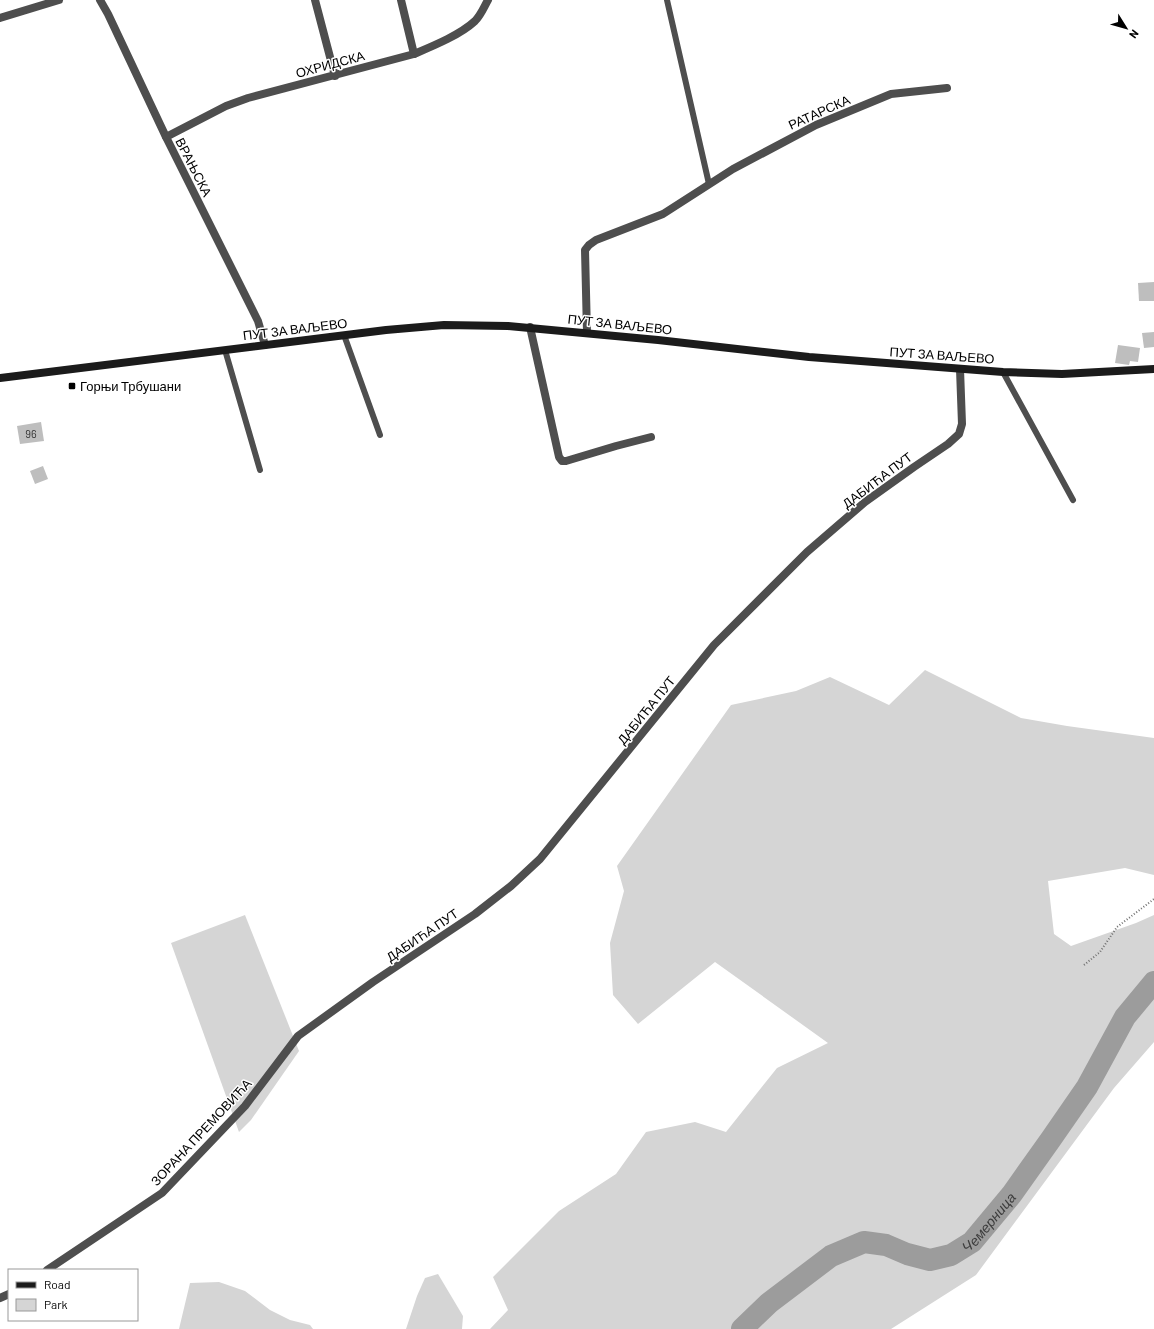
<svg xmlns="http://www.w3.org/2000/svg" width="1154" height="1329" font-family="Barlow,sans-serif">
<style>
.green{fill:#d5d5d5}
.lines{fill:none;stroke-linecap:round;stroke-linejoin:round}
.river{stroke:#9c9c9c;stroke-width:22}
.building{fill:#bebebe}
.path{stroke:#707070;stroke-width:2;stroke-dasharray:1 2;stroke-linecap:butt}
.service{stroke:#4e4e4e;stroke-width:6}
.minor{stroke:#4e4e4e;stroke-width:8}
.secondary{stroke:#1b1b1b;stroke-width:8}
.poi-dot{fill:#000;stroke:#fff;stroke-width:1.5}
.labels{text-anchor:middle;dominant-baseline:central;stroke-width:3;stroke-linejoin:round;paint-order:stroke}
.number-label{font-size:11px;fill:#303030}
.street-label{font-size:13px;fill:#000;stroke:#fff}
.poi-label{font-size:13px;fill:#000;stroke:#fff;text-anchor:start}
.water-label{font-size:14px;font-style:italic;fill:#3d3d3d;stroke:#fff}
</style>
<rect width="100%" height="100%" fill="#fff"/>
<!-- green -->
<g class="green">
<path d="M925,670L1021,718L1067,726L1154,738V875L1125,868L1048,881L1054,934L1071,946L1136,923L1154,915V1042L1114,1088L976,1275L891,1329H490L508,1310L493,1277L559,1211L616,1174L646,1132L695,1122L726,1132L777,1068L828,1043L715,962L638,1024L613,995L610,943L624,891L617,866L731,705L796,691L830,677L889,705Z"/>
<path d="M245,915L299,1051L251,1120L239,1132L171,943Z"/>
<path d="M438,1274L463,1316L462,1329H406L417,1296L425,1278Z"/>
<path d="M219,1282L245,1291L270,1310L290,1320L310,1325L313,1329H179L190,1283Z"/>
</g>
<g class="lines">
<!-- river -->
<path class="river" id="s1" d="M742,1329L769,1303L831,1256L864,1242L886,1245L907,1254L930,1260L951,1255L972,1242L1012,1194L1051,1139L1087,1087L1125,1017L1154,982"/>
</g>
<!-- building -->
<g class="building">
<path d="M1154,282V301H1139L1138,283Z"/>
<path d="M1154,332V347L1144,348L1142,333Z"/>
<path d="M1118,345L1140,348L1138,362L1130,361L1129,365L1115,363Z"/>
<path d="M41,422L44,441L20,444L17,426Z"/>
<path d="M43,466L48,479L35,484L30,471Z"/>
</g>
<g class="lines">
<!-- path -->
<path class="path" d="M1084,965L1100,952L1117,927L1154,899"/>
<!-- service -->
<g class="service">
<path d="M667,0L709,184"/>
<path d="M344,335L380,435"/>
<path d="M225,350L260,470"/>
<path d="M1003,372L1073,500"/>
</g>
<!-- minor -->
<g class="minor">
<path d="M100,0L108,14L166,137L258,321L265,345"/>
<path d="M315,0L335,76"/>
<path d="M401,0L414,54"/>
<path d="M0,18L59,0"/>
<path d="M166,137L226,106L248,98L414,54C433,46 460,35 475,21C481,15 484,7 488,0"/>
<path d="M530,327L559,457L562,461H566L616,446L651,437"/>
<path d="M587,333L585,250L589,245L596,240L663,214L733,169L816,125L891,94L947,88"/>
<path d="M47,1270L162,1193L245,1106L298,1036L373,982L475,914L511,886L540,859L714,645L807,552L865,502L914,467L948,444L959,434L962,424L960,369"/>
<path d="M0,1298L9,1294"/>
</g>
<!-- secondary -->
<path class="secondary" d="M0,378L386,330L444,325L508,326L658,340L809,357L1003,372L1062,374L1154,369"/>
</g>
<!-- markers -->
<rect class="poi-dot" x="68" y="382" width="8" height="8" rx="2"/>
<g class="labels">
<!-- number labels -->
<g class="number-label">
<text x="31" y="433">96</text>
</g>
<!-- street labels -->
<g class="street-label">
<text transform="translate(330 64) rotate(-15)">ОХРИДСКА</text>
<text transform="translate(819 112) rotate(-24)">РАТАРСКА</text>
<text transform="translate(194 167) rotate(63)">ВРАЊСКА</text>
<text transform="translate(620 324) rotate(6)">ПУТ ЗА ВАЉЕВО</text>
<text transform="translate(295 329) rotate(-7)">ПУТ ЗА ВАЉЕВО</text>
<text transform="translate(942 355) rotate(4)">ПУТ ЗА ВАЉЕВО</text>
<text transform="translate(877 480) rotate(-37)">ДАБИЋА ПУТ</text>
<text transform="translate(646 710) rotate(-51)">ДАБИЋА ПУТ</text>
<text transform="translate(422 935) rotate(-34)">ДАБИЋА ПУТ</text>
<text transform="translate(201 1132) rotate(-47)">ЗОРАНА ПРЕМОВИЋА</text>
</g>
<!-- poi labels -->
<g class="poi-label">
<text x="80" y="386">Горњи Трбушани</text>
</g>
<!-- water labels -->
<g class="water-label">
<text stroke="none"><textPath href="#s1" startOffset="292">Чемерница</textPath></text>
</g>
</g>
<!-- legend -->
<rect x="8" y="1269" width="130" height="52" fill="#ffffff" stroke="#999999"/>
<rect x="16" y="1282" width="20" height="6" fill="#1b1b1b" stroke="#999999"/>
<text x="44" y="1289" font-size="12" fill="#000000">Road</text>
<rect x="16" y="1299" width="20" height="12" fill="#d5d5d5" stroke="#999999"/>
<text x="44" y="1309" font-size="12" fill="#000000">Park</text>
<!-- north arrow -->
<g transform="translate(1126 28) rotate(127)" stroke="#ffffff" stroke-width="3" paint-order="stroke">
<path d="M0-3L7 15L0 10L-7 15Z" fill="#000000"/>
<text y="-6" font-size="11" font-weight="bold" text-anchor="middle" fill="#000000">N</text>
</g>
</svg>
